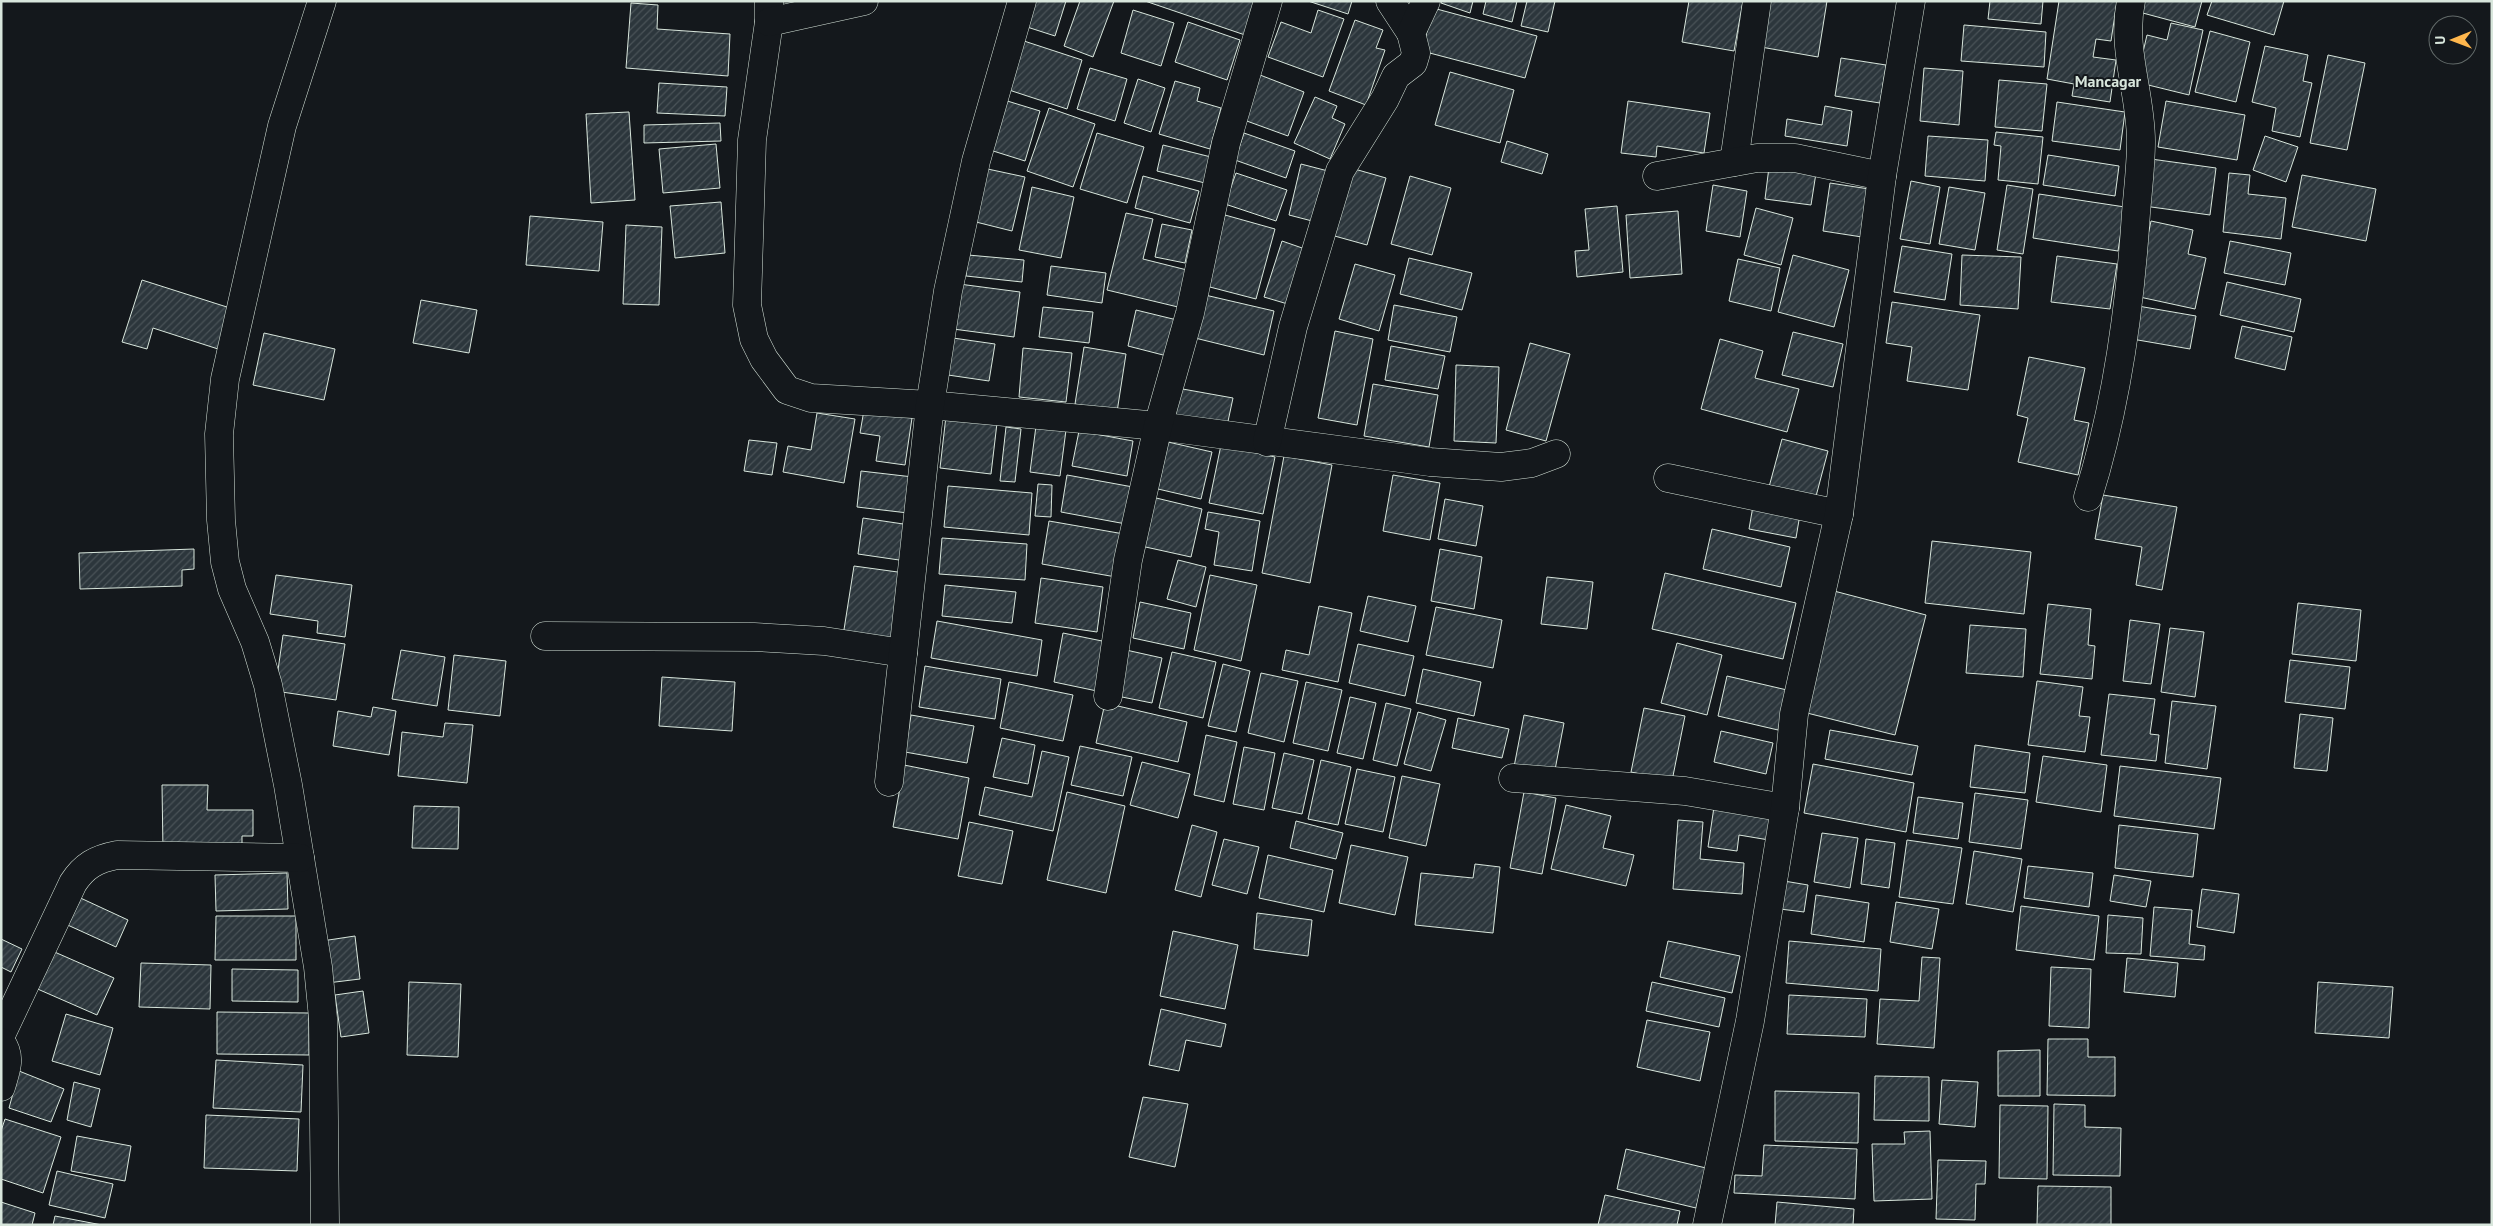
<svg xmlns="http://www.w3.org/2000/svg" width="2493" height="1226" font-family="'PT Sans',sans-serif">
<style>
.building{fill:url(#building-hatch);stroke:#d8e6dc}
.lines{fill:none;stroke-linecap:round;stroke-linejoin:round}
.minor-casing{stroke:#d8e6dc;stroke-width:29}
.minor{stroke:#14181c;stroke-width:28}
.labels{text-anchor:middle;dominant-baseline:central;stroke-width:4;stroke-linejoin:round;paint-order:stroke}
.quarter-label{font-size:16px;font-weight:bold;fill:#d8e6dc;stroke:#14181c}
</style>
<defs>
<pattern id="building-hatch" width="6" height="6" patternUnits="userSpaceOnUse" patternTransform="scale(1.25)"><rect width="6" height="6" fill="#2c363c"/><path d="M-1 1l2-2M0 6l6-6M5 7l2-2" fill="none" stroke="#4a5358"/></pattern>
</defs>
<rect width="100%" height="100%" fill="#14181c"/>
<!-- building -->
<g class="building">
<path d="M1032,1H1066L1055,36L1024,26Z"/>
<path d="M1080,1H1114L1093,57L1064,46Z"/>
<path d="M1145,1H1259L1248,36Z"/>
<path d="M1308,1H1352L1348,14Z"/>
<path d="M1442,1H1473L1470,13L1441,3Z"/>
<path d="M1486,1H1517L1512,22L1483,14Z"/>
<path d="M1527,1H1555L1548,32L1521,26Z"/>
<path d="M1689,1H1743L1734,51L1682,42Z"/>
<path d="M1762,1H1827L1818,57L1755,46Z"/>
<path d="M1990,1H2043L2041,24L1988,19Z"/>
<path d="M2059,1H2117L2111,41L2096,39L2093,57L2116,60L2110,102L2072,96L2074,84L2047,79Z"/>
<path d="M2142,1H2202L2195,27L2139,12Z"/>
<path d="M2212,1H2284L2274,35L2207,15Z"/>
<path d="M631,3L658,5L657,29L730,34L728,76L626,68Z"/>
<path d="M1433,8L1537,36L1525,78L1422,51Z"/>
<path d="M1133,10L1174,23L1161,66L1121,53Z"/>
<path d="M1318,10L1344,19L1323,77L1268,57L1281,22L1311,33Z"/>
<path d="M1355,20L1383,30L1376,48L1385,50L1366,105L1329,91Z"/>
<path d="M1188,22L1240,40L1227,80L1175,62Z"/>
<path d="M2171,23L2203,30L2189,95L2136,82L2147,35L2167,40Z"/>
<path d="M1964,25L2046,32L2044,67L1961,61Z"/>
<path d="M2210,31L2250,42L2236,102L2195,92Z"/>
<path d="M1024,41L1082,60L1067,109L1009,90Z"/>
<path d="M2265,46L2308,55L2303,81L2312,83L2300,137L2272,131L2276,108L2252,102Z"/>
<path d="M2328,55L2365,63L2347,150L2310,143Z"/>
<path d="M1841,58L1886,65L1880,103L1835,96Z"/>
<path d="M1090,68L1127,79L1115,121L1077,109Z"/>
<path d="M1924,68L1963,71L1959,125L1920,121Z"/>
<path d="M1450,72L1514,90L1500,143L1435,125Z"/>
<path d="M1260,75L1304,92L1288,136L1244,120Z"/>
<path d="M1138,79L1165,88L1151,132L1124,123Z"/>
<path d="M1999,80L2047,84L2042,131L1995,127Z"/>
<path d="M1175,81L1200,88L1197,101L1221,108L1210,149L1159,134Z"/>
<path d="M659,83L727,87L725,116L657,113Z"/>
<path d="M1315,97L1337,106L1332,118L1345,124L1330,159L1294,143Z"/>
<path d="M1004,100L1040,111L1025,161L990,150Z"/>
<path d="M1628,101L1710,113L1704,153L1657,146L1656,157L1621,153Z"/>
<path d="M2166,101L2245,115L2237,160L2158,147Z"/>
<path d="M2057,102L2125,112L2120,150L2052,141Z"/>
<path d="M1825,106L1852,111L1847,146L1785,136L1787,119L1822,125Z"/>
<path d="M1049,108L1095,124L1073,187L1027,171Z"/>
<path d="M629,112L635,200L591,203L586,114Z"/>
<path d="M720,123L721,141L644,143V125Z"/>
<path d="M1996,132L2043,137L2038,184L1998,180L2001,146L1994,145Z"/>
<path d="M1097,133L1144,147L1127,203L1080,189Z"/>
<path d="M1244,133L1295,151L1286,178L1235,160Z"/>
<path d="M1928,136L1988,140L1985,181L1925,176Z"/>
<path d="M2265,136L2298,147L2286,182L2253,170Z"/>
<path d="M1507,141L1548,154L1542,174L1501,162Z"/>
<path d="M716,144L720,188L663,193L659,149Z"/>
<path d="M1163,145L1211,157L1205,183L1157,171Z"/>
<path d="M2048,155L2119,166L2115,196L2043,185Z"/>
<path d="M2151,159L2216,168L2210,215L2144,206Z"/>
<path d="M1301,164L1328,171L1316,222L1289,215Z"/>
<path d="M1769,167L1816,173L1811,205L1765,199Z"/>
<path d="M983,168L1025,177L1012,231L972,221Z"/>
<path d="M1351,168L1386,178L1367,245L1331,235Z"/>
<path d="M1236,173L1287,190L1276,221L1225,204Z"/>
<path d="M2229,173L2250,175L2248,194L2286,198L2281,239L2223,232Z"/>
<path d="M2302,175L2376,189L2366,241L2292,227Z"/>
<path d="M1143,176L1199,191L1190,223L1135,208Z"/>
<path d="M1410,176L1451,188L1432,255L1391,244Z"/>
<path d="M1911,181L1940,187L1930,244L1900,239Z"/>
<path d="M1830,183L1869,189L1862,237L1823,231Z"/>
<path d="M1713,185L1747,191L1740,237L1706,231Z"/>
<path d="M2007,185L2033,189L2023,254L1997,250Z"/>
<path d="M1032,187L1074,197L1061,258L1019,250Z"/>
<path d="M1949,187L1985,193L1975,250L1939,244Z"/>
<path d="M2039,194L2125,207L2118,251L2033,238Z"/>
<path d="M721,202L725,253L675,258L670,206Z"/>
<path d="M1617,206L1623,272L1577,277L1575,251L1589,250L1585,209Z"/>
<path d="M1756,208L1793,218L1781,265L1744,255Z"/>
<path d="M1678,211L1682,274L1630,278L1626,215Z"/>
<path d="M1126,213L1153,219L1143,259L1187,270L1178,307L1107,290Z"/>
<path d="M1225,215L1275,229L1256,299L1206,286Z"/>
<path d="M530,216L603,222L599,271L526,265Z"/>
<path d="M2151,221L2193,230L2188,254L2206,258L2195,309L2135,296Z"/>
<path d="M1162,224L1192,230L1185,263L1155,257Z"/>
<path d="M626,225L662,227L659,305L623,304Z"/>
<path d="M1282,241L1308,250L1291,305L1264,297Z"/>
<path d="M2230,241L2291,253L2285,285L2224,273Z"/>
<path d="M1902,246L1952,254L1945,300L1894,292Z"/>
<path d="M968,255L1024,260L1022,282L966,276Z"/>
<path d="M1793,255L1849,270L1834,327L1778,312Z"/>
<path d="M1962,255L2021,257L2018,309L1960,305Z"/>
<path d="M2057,256L2117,264L2110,309L2051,302Z"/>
<path d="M1409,258L1472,273L1462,310L1400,294Z"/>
<path d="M1738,259L1780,268L1771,311L1729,301Z"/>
<path d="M1355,264L1395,275L1379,331L1339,319Z"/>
<path d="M1051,266L1106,273L1102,303L1047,295Z"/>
<path d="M142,280L230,308L218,349L153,328L147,349L122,342Z"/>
<path d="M2227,282L2301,299L2294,332L2220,315Z"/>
<path d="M959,284L1020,292L1014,337L953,329Z"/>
<path d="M1205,295L1274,311L1264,355L1195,338Z"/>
<path d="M421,300L477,310L469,353L413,343Z"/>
<path d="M1892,302L1980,315L1968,390L1907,381L1912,347L1886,343Z"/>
<path d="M1394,305L1457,317L1450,352L1388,340Z"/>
<path d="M2138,306L2196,316L2190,349L2132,339Z"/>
<path d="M1043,307L1093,312L1089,343L1039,337Z"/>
<path d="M1136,310L1177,320L1167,356L1128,346Z"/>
<path d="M2242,326L2292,337L2285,370L2235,358Z"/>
<path d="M1335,331L1373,339L1357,425L1318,418Z"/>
<path d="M1793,332L1843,344L1833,387L1782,375Z"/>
<path d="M264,333L335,349L324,400L253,385Z"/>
<path d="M953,338L995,344L989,381L948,375Z"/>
<path d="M1720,339L1763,351L1755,378L1799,389L1787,432L1701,409Z"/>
<path d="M1530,343L1570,354L1546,441L1506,430Z"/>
<path d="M1391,346L1445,356L1438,389L1385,380Z"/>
<path d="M1084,347L1126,354L1117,412L1075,404Z"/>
<path d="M1023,348L1072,353L1066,402L1019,397Z"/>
<path d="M2029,357L2085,368L2074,420L2089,423L2078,475L2018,462L2028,418L2017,415Z"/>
<path d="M1456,365L1499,367L1496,443L1454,441Z"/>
<path d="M1373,384L1438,395L1429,447L1364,436Z"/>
<path d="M1177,388L1233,398L1227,426L1173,416Z"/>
<path d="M864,410L912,418L905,465L876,461L880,436L860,433Z"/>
<path d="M817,413L855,419L844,483L783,472L788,446L811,450Z"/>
<path d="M946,416L997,423L991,474L940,468Z"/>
<path d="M1036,426L1066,430L1060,476L1030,472Z"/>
<path d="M1006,427L1021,429L1015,482L1000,481Z"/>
<path d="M1079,431L1133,441L1127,476L1072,466Z"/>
<path d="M1782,439L1828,451L1815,500L1769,487Z"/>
<path d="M749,440L777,443L772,475L744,471Z"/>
<path d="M1168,442L1212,452L1201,499L1158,489Z"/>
<path d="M1221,445L1275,457L1263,514L1209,503Z"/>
<path d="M1284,456L1332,465L1310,583L1262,573Z"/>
<path d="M861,471L913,477L908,513L857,507Z"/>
<path d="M1067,475L1133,487L1126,524L1061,512Z"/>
<path d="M1393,475L1440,483L1430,540L1383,531Z"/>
<path d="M1038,484L1052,485L1051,517L1035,516Z"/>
<path d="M948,486L1032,493L1029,535L944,527Z"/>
<path d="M2103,495L2177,507L2162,590L2136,585L2142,547L2095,539Z"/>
<path d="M1152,497L1202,509L1191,557L1141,546Z"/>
<path d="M1445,499L1483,506L1476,546L1438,539Z"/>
<path d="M1753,506L1800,514L1796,538L1749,529Z"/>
<path d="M1208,512L1260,521L1252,571L1214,565L1219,532L1205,529Z"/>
<path d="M863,518L910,525L906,561L858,554Z"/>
<path d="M1049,521L1124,534L1116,577L1042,564Z"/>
<path d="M1712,529L1790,547L1781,587L1703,569Z"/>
<path d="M942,538L1027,544L1025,580L939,574Z"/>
<path d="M1932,541L2031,552L2024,614L1925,603Z"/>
<path d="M194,549V569L182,570V586L80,589L79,553Z"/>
<path d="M1440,549L1482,557L1474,609L1431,601Z"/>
<path d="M1178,560L1206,567L1196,607L1167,599Z"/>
<path d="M854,566L905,573L895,644L843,636Z"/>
<path d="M1665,573L1796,603L1783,659L1652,629Z"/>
<path d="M276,575L352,585L345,637L317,633L318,621L270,614Z"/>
<path d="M1210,575L1257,585L1241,661L1194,650Z"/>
<path d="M1547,577L1593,582L1587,629L1541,624Z"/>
<path d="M1041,578L1103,587L1097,632L1035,623Z"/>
<path d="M945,585L1016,592L1012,623L942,616Z"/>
<path d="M1834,591L1926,615L1895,735L1803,712Z"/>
<path d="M1368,596L1416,606L1408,642L1360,631Z"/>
<path d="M1140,602L1191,613L1184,649L1133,638Z"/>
<path d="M2298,603L2361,610L2356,661L2292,654Z"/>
<path d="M2048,604L2091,609L2088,645L2095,646L2092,679L2040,674Z"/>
<path d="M1319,606L1352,613L1338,682L1282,670L1286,650L1309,655Z"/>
<path d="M1436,607L1502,620L1493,668L1426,655Z"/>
<path d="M2130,620L2160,624L2151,684L2123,681Z"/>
<path d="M937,621L1042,640L1037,676L931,658Z"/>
<path d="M1970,625L2026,629L2023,677L1966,673Z"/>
<path d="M2170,628L2204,632L2195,697L2161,692Z"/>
<path d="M1063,633L1107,642L1097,691L1054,682Z"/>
<path d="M283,635L345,644L336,700L275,691Z"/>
<path d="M1677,643L1722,655L1707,715L1661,703Z"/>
<path d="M1358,644L1414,656L1405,696L1349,683Z"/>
<path d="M401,650L445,657L437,706L392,699Z"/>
<path d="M1126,650L1162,658L1152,703L1117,696Z"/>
<path d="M1172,652L1216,662L1203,718L1159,708Z"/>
<path d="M454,655L506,661L500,716L448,710Z"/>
<path d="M2290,660L2350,667L2345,709L2285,702Z"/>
<path d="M1223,664L1250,671L1236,732L1208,726Z"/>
<path d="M925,666L1001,679L995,719L919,707Z"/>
<path d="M1423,669L1481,682L1474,716L1416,703Z"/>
<path d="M1261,673L1298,681L1284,742L1248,733Z"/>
<path d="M1727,676L1787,690L1778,730L1718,716Z"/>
<path d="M662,677L735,682L732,731L659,726Z"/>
<path d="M2037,681L2083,687L2079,716L2090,717L2085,752L2028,745Z"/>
<path d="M1009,682L1073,695L1063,741L1000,728Z"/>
<path d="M1306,682L1342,690L1328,751L1293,743Z"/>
<path d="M2109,694L2155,699L2150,734L2159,735L2156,761L2101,755Z"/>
<path d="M1350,697L1376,703L1363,759L1337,753Z"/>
<path d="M2172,701L2216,706L2207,769L2165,763Z"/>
<path d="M1105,703L1187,722L1178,762L1096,743Z"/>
<path d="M1386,703L1411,709L1397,766L1373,760Z"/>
<path d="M373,707L396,711L389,755L333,746L338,711L371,717Z"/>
<path d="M1644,708L1685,716L1672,781L1631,772Z"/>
<path d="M1418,712L1446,720L1431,771L1404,764Z"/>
<path d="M2300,714L2333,718L2327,771L2294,768Z"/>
<path d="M911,715L974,726L967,763L905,752Z"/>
<path d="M1524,715L1564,723L1554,775L1514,767Z"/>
<path d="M1458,718L1509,729L1502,758L1452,748Z"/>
<path d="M445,723L473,725L467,783L398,776L402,732L443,737Z"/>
<path d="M1830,730L1918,746L1912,775L1825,759Z"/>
<path d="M1721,731L1773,743L1766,774L1714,762Z"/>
<path d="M1206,735L1237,742L1224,802L1194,795Z"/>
<path d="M1002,738L1035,745L1028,784L993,777Z"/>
<path d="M1975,745L2030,753L2025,793L1970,787Z"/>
<path d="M1080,746L1132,757L1123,796L1071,785Z"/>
<path d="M1244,747L1275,753L1264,810L1233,804Z"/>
<path d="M1042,751L1069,757L1053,831L979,815L985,787L1032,797Z"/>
<path d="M1284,753L1314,760L1302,814L1272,808Z"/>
<path d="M2043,756L2107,765L2101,812L2036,802Z"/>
<path d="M1321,760L1351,767L1338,825L1308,819Z"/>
<path d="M1142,762L1190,774L1178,818L1130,805Z"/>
<path d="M1813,764L1914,783L1906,832L1804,813Z"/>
<path d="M904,765L969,778L958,839L893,827Z"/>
<path d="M2120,766L2221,778L2214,829L2114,816Z"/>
<path d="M1357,769L1395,777L1383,832L1345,824Z"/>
<path d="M1402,776L1440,784L1426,846L1389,838Z"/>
<path d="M162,785H208L207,810H253V836H242V851H163Z"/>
<path d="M1067,792L1125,806L1106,893L1047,880Z"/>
<path d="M1524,792L1556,798L1542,874L1510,868Z"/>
<path d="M1975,793L2028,800L2021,849L1969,842Z"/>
<path d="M1918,797L1963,803L1958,839L1913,833Z"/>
<path d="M1566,805L1611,816L1603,848L1634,855L1626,886L1551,869Z"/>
<path d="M414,806L459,807L458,849L412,848Z"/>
<path d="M1714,807L1772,816L1769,840L1739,835L1737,851L1708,847Z"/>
<path d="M1678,820L1703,822L1700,859L1744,863L1742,894L1673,889Z"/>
<path d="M1296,821L1343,833L1336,859L1290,848Z"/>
<path d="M969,822L1013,831L1002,884L958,876Z"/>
<path d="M1192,825L1217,832L1201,897L1175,890Z"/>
<path d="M2119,825L2198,834L2193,877L2115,868Z"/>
<path d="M1822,833L1858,838L1850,888L1814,882Z"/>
<path d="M1224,839L1259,847L1247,894L1212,885Z"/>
<path d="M1866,839L1895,843L1889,888L1861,884Z"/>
<path d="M1907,840L1962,848L1953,904L1899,897Z"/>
<path d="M1351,845L1408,857L1395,915L1339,903Z"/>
<path d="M1974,851L2022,859L2013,912L1966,904Z"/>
<path d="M1268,855L1333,870L1324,912L1259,898Z"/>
<path d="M1475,864L1500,867L1493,933L1415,925L1421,873L1473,878Z"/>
<path d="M2028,866L2093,873L2089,907L2024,898Z"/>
<path d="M287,873L288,909L216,911L215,875Z"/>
<path d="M2114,875L2151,881L2146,907L2110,901Z"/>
<path d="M1784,881L1808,885L1804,912L1780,909Z"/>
<path d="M2202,889L2239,894L2234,933L2197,927Z"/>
<path d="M74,895L128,920L116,947L61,922Z"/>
<path d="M1816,895L1869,903L1864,942L1811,934Z"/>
<path d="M1896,902L1939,909L1932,949L1890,942Z"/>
<path d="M2021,906L2099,916L2094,960L2016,950Z"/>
<path d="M2154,907L2192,910L2189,944L2205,946L2204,960L2150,956Z"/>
<path d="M1257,913L1312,920L1308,956L1254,949Z"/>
<path d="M2108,915L2143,918L2141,954L2106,953Z"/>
<path d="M216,916H296V960H215Z"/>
<path d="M1173,931L1238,945L1225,1009L1160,996Z"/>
<path d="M355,936L360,979L327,983L322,941Z"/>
<path d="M1,939L22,949L11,972L1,967Z"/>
<path d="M1668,941L1740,956L1732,993L1660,977Z"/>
<path d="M1789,941L1881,949L1878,991L1786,983Z"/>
<path d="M50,950L114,978L97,1015L33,987Z"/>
<path d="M1922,957L1940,958L1934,1048L1877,1044L1880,999L1919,1001Z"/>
<path d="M2127,958L2178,963L2175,997L2124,992Z"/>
<path d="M141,963L211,965L210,1009L139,1007Z"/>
<path d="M2051,967L2091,969L2089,1028L2049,1026Z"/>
<path d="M232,969L298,970V1002L232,1001Z"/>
<path d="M409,982L461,984L458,1057L407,1055Z"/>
<path d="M1652,982L1725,998L1719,1027L1646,1011Z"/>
<path d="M2318,982L2393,987L2389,1038L2315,1033Z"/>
<path d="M363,991L369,1033L341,1037L335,995Z"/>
<path d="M1789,995L1867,999L1865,1037L1787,1034Z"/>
<path d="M1161,1009L1226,1024L1221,1047L1186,1040L1179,1071L1149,1065Z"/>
<path d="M217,1012L309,1013V1055L217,1054Z"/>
<path d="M66,1014L113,1028L100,1075L52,1061Z"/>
<path d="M1647,1020L1710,1032L1700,1081L1637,1067Z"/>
<path d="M2048,1039H2088V1057H2115V1096L2047,1095Z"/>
<path d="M2040,1050V1096H1998V1051Z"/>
<path d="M216,1060L303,1065L301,1112L213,1108Z"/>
<path d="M19,1071L64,1089L51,1122L9,1108Z"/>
<path d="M1875,1076L1929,1077V1121L1874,1120Z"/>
<path d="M1942,1080L1978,1082L1975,1127L1939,1124Z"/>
<path d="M74,1082L100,1089L91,1127L67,1120Z"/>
<path d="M1775,1091L1859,1093L1858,1143L1775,1141Z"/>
<path d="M1143,1097L1188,1104L1175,1167L1129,1157Z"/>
<path d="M2054,1104L2085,1105V1127L2121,1128L2120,1176L2053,1175Z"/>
<path d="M2000,1105L2048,1106L2047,1179L1999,1178Z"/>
<path d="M206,1115L299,1119L297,1171L204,1168Z"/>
<path d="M5,1119L61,1137L43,1193L1,1179V1131Z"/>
<path d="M1930,1131L1932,1199L1874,1201L1872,1144H1905L1904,1132Z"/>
<path d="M77,1136L131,1146L125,1181L71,1171Z"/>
<path d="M1764,1145L1857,1149L1855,1199L1734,1193L1735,1175L1762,1176Z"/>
<path d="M1626,1149L1706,1168L1696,1208L1617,1189Z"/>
<path d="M1938,1160L1986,1161L1985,1184H1976L1975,1220L1936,1219Z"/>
<path d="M57,1171L113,1184L105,1218L49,1205Z"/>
<path d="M2038,1186L2111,1187V1225H2037Z"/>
<path d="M1605,1195L1680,1211L1677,1225H1598Z"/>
<path d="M1,1202L35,1213L32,1225H1Z"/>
<path d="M1777,1202L1854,1209L1853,1225H1775Z"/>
<path d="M55,1216L102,1225H53Z"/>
</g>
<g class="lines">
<defs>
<g id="minor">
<path d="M322,1L282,126L225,379L219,434L221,520L225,562L232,589L255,642L268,685L288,785L318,967L323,1018L325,1225"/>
<path d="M769,1V22L752,140L747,305L754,339L764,359L787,390L811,398L930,405L1158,426L1430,462L1501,467L1532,463L1556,454"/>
<path d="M1390,1L1411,33"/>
<path d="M769,22L864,1"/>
<path d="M1734,162L1757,1"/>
<path d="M1657,176L1757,158H1795L1882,176"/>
<path d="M1267,442L1293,327L1340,171L1385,99L1396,76L1413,63L1416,53L1411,33L1426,1"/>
<path d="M1668,478L1839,514"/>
<path d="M2088,497C2117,405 2130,309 2136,213C2138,189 2141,165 2141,141C2141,94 2121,49 2131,1"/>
<path d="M545,636L754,637L824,641L903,653"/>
<path d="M1108,696L1128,560L1158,426L1190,313L1226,143L1268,1"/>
<path d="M1513,778L1685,791L1785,808"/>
<path d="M889,782L930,405L948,291L976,161L1022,1"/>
<path d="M1,1035L73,883C84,866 96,859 117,855L300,858"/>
<path d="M1,1042C12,1057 6,1070 1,1087"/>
<path d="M1707,1225L1750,1021L1785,808L1794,714L1839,514L1882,176L1911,1"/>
</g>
</defs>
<!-- minor casing -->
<use href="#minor" class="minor-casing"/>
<!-- minor -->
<use href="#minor" class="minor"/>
</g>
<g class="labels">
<!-- quarter labels -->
<g class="quarter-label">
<text x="2108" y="81">Mancagar</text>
</g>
</g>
<!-- border -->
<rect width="2493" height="1226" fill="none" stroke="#d8e6dc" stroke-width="5"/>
<!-- north arrow -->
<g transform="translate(2453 40) rotate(269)"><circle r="24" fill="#14181c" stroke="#626a69"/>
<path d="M0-4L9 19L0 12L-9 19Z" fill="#ffb74d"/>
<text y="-8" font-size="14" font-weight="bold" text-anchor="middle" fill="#d8e6dc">U</text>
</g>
</svg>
